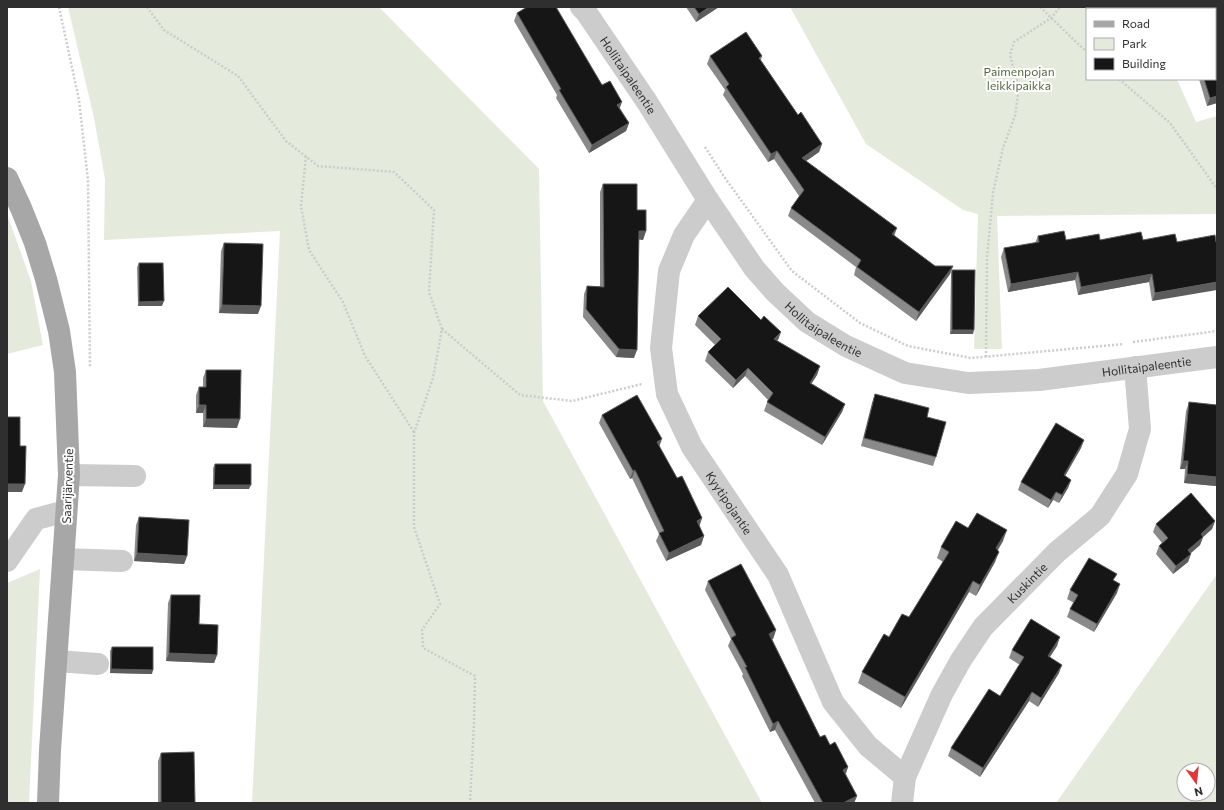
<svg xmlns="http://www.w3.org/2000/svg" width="1224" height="810" font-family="Commissioner,sans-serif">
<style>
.green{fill:#e4ebdd;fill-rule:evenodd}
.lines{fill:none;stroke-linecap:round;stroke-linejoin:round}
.path{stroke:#ccc;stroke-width:2.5;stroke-dasharray:2 2;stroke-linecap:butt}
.minor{stroke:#ccc;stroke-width:22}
.major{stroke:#a7a7a7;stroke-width:22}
.wall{fill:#8a8a8a}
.shaded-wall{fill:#5c5c5c}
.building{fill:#161616;stroke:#5c5c5c}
.labels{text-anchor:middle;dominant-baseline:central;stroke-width:4;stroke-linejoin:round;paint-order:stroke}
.park-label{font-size:12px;fill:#4f683e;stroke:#fff}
.street-label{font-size:12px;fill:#2f2f2f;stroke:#fff}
</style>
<rect width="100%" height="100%" fill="#fff"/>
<!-- green -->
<g class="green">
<path d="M68,7H379L539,169L543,401L762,803H252L280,231L104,240L105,179L94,118Z"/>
<path d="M790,7H1146L1147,9H1087V79H1177L1196,122L1217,116V214L997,216L1002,349H974L978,214L963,210L866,144Z"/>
<path d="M7,214L31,281L43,345L7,354Z"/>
<path d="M40,569L29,803H7V583Z"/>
<path d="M1217,574V803H1056ZM1184,770H1208V794H1184Z"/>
</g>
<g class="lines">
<!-- path -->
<g class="path">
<path d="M59,7L79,100L88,180L90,368"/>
<path d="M147,7L164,30L238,76L286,141L318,166L394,172L434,210L429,292L442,329L433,378L414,433V527L440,604L422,630L423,648L475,676L474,722L470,803"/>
<path d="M1040,7L1075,41L1087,52"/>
<path d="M1119,79L1170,123L1217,189"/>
<path d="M705,147L725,178L792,271L860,323L908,346L971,358L1124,344"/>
<path d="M306,156L301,206L309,250L343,302L365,356L414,432"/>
<path d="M442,329L520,395L572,401L642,384"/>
<path d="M1133,342L1217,331"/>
<path d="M986,357L987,258L993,193L1003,148L1015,116L1019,88L1010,55L1014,42L1051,18L1060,7"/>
</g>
<!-- minor -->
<g class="minor">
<path id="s1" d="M581,7L586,12L647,102L708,200L754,268L775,292L807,322L846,346L905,373L968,383L1039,380L1217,357"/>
<path id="s2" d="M708,200L684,235L669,271L661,348L667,394L692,447L778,575L833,702L868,746L905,777"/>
<path d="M69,475L135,476"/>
<path d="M63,559L122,561"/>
<path d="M7,561L36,519L66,511"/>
<path d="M57,661L98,664"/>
<path id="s3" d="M902,803L905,777L942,694L961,660L983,627L1057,552L1100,516L1127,474L1140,429L1135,367"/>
</g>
<!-- major -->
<path class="major" d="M7,178L21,208L35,243L46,279L59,331L65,372L69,475L50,750L48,803"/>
</g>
<!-- wall -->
<g class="wall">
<path d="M686,7H719L696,22Z"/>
<path d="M517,13L602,85L620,108L629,123L626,131L589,153L556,98L557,95L514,21Z"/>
<path d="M710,56H762L761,60L798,115L822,144L819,152L806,161L894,235L935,266H953L950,274L916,321L854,275L856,267L788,216L791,208L799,196L774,159L768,162L723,95L725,90L707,64Z"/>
<path d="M1199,79H1215L1217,103L1207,106Z"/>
<path d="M603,184L637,210L646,231L643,240L639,239L634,358L616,357L583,317L584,294L587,286H600V192Z"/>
<path d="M1038,236L1066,240H1143L1177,242L1152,301L1149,282L1078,295L1075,280L1008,292L1001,257L1004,248L1035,243Z"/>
<path d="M224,243L258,314L219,313L221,251Z"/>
<path d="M139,263L162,306H138L137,267Z"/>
<path d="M952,270L973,334H950L951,274Z"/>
<path d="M698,316L761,320L781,332L777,341L820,366L817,375L811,383L845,404L842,412L822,445L764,411L768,400L745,376L733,388L705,361L708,352L715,345L695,325Z"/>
<path d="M206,370L237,428L203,427V413H196V395L199,387H203V378Z"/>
<path d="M875,394L936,457L933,466L861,446L872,403Z"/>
<path d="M1189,402L1217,405V484L1216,486L1184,483L1185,469H1180L1186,411Z"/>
<path d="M602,415L659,446L677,478L702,518L699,527L704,536L701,545L666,561L656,541L659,534L632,478L630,479L599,423Z"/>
<path d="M1084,440L1081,448L1065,476L1071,480L1068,488L1059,503L1053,500L1048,508L1018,490L1021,482Z"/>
<path d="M215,464L249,489H213V468Z"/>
<path d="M139,517L187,556L184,564L134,561L136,525Z"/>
<path d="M1215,521L1212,529L1203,537L1200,545L1191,553L1188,562L1173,574L1156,554L1159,546L1162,543L1153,532L1156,524Z"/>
<path d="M968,528L1003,541L998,550L995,562L976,596L969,592L901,708L858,683L862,672L889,637L909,617L943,562L937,558L941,547Z"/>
<path d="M708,581L776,630L773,639H772L820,737L830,745L848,767L846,774L857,796L854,803H815L775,730L770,732L742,676L743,674L728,646L731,639L705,590Z"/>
<path d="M1114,581L1117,593L1094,632L1067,617L1070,609L1074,603L1067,599L1070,590Z"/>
<path d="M171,595L199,624L217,655L214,663L166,661L168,603Z"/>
<path d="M1057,646L1050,657L1059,673L1038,707L1029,701L980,777L948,756L951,748L1000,696L1020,665L1009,658L1012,650Z"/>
<path d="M112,647L152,674L110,673V651Z"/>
<path d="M161,753L195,803H158V761Z"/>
</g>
<!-- shaded-wall -->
<g class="shaded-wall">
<path d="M709,7H719L696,22L699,14Z"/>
<path d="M1217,96V103L1207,106L1210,98Z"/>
<path d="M622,102L619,110L617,105Z"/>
<path d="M629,123L626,131L589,153L592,145Z"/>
<path d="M822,144L819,152L799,166L802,158Z"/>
<path d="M777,151L774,159L768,162L771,154Z"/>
<path d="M897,228L894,236L892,234Z"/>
<path d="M639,231H646L643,240L636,239Z"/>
<path d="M953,266L950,274L916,321L919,312Z"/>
<path d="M1078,272L1075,280L1008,292L1011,284Z"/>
<path d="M1152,274L1149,282L1078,295L1081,287Z"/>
<path d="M1217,282V290L1152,301L1155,293Z"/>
<path d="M164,301L162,306H138L139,302Z"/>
<path d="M222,305L261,306L258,314L219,313Z"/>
<path d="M952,330H974L973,334H950Z"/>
<path d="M781,332L778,340L771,347L774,339Z"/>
<path d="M619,349L637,350L634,358L616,357Z"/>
<path d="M820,366L817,375L807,391L810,383Z"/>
<path d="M748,368L745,376L733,388L736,380Z"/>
<path d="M845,404L842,412L822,445L825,437Z"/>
<path d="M199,405H206L203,413H196Z"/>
<path d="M206,419H240L237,428L203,427Z"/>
<path d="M662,439L659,447L657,442Z"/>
<path d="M1084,440L1081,448L1061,483L1064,475Z"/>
<path d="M1183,461H1188L1185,469H1180Z"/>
<path d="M635,470L632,478L630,479L633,471Z"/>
<path d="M1187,474L1217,477V484L1216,486L1184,483Z"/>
<path d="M1071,480L1068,488L1059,503L1062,495Z"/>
<path d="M7,484H25L22,492H7Z"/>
<path d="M214,485H251L249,489H213Z"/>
<path d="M1056,492L1053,500L1048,508L1051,500Z"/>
<path d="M702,518L699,527L697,521Z"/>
<path d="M1215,521L1212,529L1203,537L1200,545L1185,558L1188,550L1201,534Z"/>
<path d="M1007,530L1003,541L992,559L996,548Z"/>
<path d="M704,536L701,545L666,561L669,553Z"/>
<path d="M999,552L995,562L976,596L980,585Z"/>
<path d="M137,553L187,556L184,564L134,561Z"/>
<path d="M1191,554L1188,562L1173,574L1176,566Z"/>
<path d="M973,581L969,592L901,708L905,697Z"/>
<path d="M1120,584L1117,593L1094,632L1097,624Z"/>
<path d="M776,630L773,639L766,642L769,634Z"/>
<path d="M1060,637L1057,646L1045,664L1048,656Z"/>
<path d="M169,653L217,655L214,663L166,661Z"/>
<path d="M1062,665L1059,673L1038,707L1041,698Z"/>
<path d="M111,669L153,670L152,674L110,673Z"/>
<path d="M1032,692L1029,701L980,777L983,768Z"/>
<path d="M778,721L775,730L770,732L773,724Z"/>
<path d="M848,767L845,775L843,770Z"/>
<path d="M857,796L854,803H843Z"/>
</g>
<!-- building -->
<g class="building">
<path d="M527,7H556L602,85L610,81L622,102L617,105L629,123L592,145L559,90L561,89L517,13Z"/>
<path d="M694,7H709L699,14Z"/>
<path d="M1217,13V96L1210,98L1204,79H1215V14Z"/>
<path d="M746,32L762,56L759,58L798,115L801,112L822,144L802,158L897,228L892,234L935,266H953L919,312L857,267L861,260L791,208L804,190L777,151L771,154L726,87L729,84L710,56Z"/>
<path d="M603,184H637V210H646V231H639L637,350L619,349L586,309L587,286L604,287Z"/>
<path d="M1064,231L1066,240L1099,234L1100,240L1141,232L1143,240L1175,234L1177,242L1215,235L1216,242H1217V282L1155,293L1152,274L1081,287L1078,272L1011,284L1004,248L1039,242L1038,236Z"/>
<path d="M224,243L263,244L261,306L222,305Z"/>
<path d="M139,263H163L164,301L139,302Z"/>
<path d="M952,270H975L974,330H952Z"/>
<path d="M728,287L761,320L764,316L781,332L774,339L820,366L810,383L845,404L825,437L767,402L773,393L748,368L736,380L708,352L721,339L698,316Z"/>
<path d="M206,370H241L240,419H206V405H199V387H206Z"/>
<path d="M875,394L929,408L927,417L946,422L936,457L864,438Z"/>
<path d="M637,395L662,439L657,442L677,478L682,476L702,518L697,521L704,536L669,553L659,533L664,531L635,470L633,471L602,415Z"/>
<path d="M1189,402L1217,405V477L1187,474L1188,461H1183Z"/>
<path d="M7,417H20V446H26L25,484H7Z"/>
<path d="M1056,423L1084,440L1064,475L1071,480L1062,495L1056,492L1051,500L1021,482Z"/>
<path d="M215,464H251V485H214Z"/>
<path d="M1191,493L1215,521L1201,534L1203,537L1188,550L1191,554L1176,566L1159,546L1168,538L1156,524Z"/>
<path d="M977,513L1007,530L996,548L999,552L980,585L973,581L905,697L862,672L884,634L889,637L902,614L909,617L949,552L941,547L956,521L968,528Z"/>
<path d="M139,517L189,520L187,556L137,553Z"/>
<path d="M1089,558L1117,574L1113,580L1120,584L1097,624L1070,609L1078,595L1070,590Z"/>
<path d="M741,564L776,630L769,634L820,737L825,735L830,745L835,742L848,767L843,770L857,796L843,803H823L778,721L773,724L745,667H747L731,638L736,635L708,581Z"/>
<path d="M171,595H200L199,624L218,625L217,655L169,653Z"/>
<path d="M1031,619L1060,637L1048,656L1062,665L1041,698L1032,692L983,768L951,748L989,689L1000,696L1024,657L1012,650Z"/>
<path d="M112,647H153V670L111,669Z"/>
<path d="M194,752L195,803H161V753Z"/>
</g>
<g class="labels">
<!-- park labels -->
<g class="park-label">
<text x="1019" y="71">Paimenpojan<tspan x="1019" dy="14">leikkipaikka</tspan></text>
</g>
<!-- street labels -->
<g class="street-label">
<text stroke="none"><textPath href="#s1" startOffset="83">Hollitaipaleentie</textPath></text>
<text stroke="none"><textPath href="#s1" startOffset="407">Hollitaipaleentie</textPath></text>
<text stroke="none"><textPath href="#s1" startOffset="743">Hollitaipaleentie</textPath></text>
<text transform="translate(67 486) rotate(-88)">Saarijärventie</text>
<text stroke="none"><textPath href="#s2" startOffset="331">Kyytipojantie</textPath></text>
<text stroke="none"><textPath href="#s3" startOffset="258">Kuskintie</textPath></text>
</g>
</g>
<!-- border -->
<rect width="1224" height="810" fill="none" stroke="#2f2f2f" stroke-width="16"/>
<!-- legend -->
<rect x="1086" y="8" width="130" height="72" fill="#ffffff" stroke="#acacac"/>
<rect x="1094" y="21" width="20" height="6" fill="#a7a7a7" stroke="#acacac"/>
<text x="1122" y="28" font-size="12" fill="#2f2f2f">Road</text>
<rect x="1094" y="38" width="20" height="12" fill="#e4ebdd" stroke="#acacac"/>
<text x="1122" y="48" font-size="12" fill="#2f2f2f">Park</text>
<rect x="1094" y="58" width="20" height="12" fill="#161616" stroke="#acacac"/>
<text x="1122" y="68" font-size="12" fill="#2f2f2f">Building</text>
<!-- north arrow -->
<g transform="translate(1196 782) rotate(165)"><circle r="19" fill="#ffffff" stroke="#acacac"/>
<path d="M0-3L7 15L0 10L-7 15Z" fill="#de3839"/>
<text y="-6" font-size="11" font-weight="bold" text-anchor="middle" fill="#2f2f2f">N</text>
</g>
</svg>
